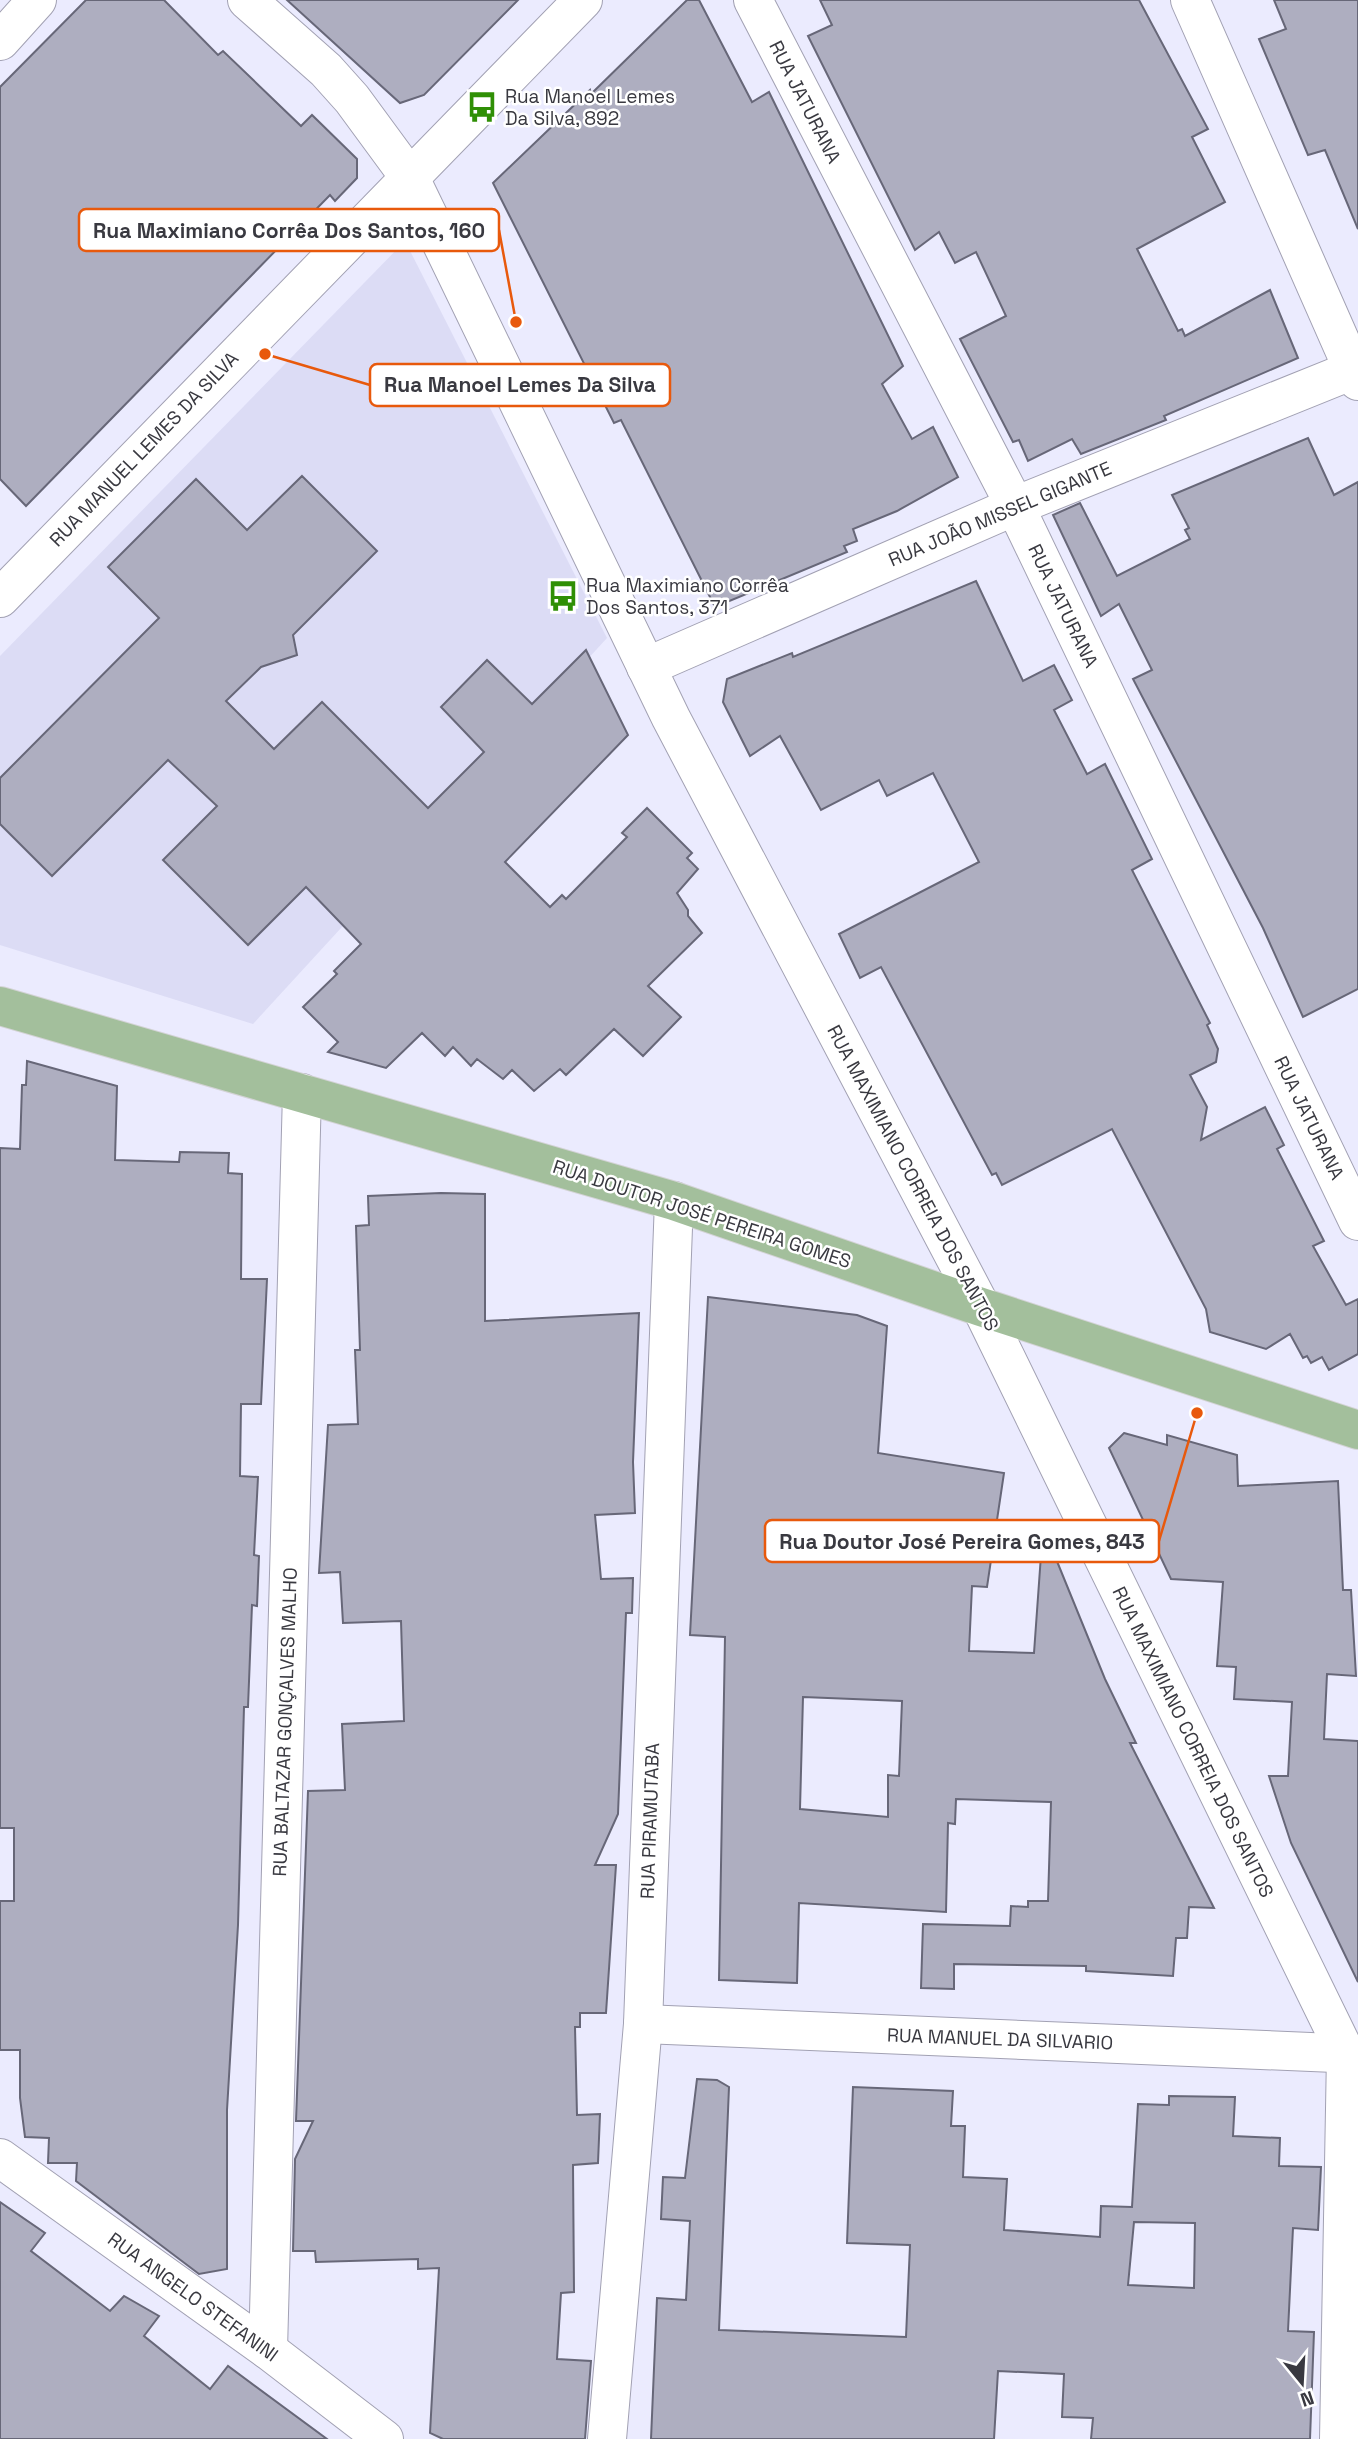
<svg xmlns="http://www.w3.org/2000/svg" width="1358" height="2439" font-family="'Space Grotesk',sans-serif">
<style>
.built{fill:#dcdcf5}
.building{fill:#aeaec0;stroke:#676778;stroke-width:2;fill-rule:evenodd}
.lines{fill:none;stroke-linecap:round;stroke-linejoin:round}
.minor-casing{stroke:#a2a1b3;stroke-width:40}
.major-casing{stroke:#d3d3d5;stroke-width:40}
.minor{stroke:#fff;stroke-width:38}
.major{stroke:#a3bf9c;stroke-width:38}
.labels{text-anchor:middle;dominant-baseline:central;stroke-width:5;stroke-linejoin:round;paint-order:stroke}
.poi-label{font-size:19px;fill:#393940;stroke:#fff;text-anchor:start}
.street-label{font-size:19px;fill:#393940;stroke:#fff}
.leader{fill:none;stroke:#e8590c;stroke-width:2.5}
.callout-dot{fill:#e8590c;stroke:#fff;stroke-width:2.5}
.callout{fill:#fff;stroke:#e8590c;stroke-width:2.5}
.callout-label{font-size:21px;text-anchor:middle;font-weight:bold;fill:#393940}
</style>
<rect width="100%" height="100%" fill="#ebebfe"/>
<!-- built -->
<path class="built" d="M405,241L607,638L253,1024L0,945V656Z"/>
<!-- building -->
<g class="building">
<path d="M86,0H164L218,55L223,51L301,126L312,115L357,159V178L335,201L330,195L26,506L0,479V87Z"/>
<path d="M287,0H518L424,95L400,103Z"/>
<path d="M687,0H699L752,102L769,92L903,366L882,384L912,439L933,427L958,477L897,511L853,529L857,541L844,546L847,552L715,607L621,420L614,423L493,183L590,90L591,94Z"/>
<path d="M820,0H1139L1208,129L1192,137L1225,202L1137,249L1178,331L1182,329L1185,336L1270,290L1298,358L1164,416L1166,420L1081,454L1072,439L1028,461L1019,440L1013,442L960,339L1006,316L976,252L955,263L939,232L915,250L808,36L832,25Z"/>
<path d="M1274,0H1358V229L1325,150L1308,155L1259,39L1286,29Z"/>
<path d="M1308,438L1334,495L1358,482V989L1303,1017L1263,928L1133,679L1152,670L1119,604L1101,616L1053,515L1080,503L1117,576L1190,539L1185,530L1189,528L1172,495Z"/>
<path d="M302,476L377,551L293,635L297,655L261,667L226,701L274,749L322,702L428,808L484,752L441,707L487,660L532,704L586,650L628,735L505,862L550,907L562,895L566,899L627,837L622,833L647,808L692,853L687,858L698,869L677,893L688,910V916L702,933L648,986L681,1017L643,1056L614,1029L566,1075L560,1069L534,1091L512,1070L503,1079L477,1059L471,1066L453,1047L445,1056L422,1033L386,1068L328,1052L338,1042L303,1007L337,974L334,971L361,944L306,887L248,945L163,860L217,806L168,760L52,876L0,824V778L159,618L108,567L196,479L247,530Z"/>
<path d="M976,581L1023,681L1054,665L1072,700L1054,710L1087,774L1105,764L1152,859L1132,870L1210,1023L1207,1025L1218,1049L1216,1062L1190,1075L1207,1107L1201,1140L1265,1107L1284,1145L1277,1149L1324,1241L1313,1246L1346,1305L1358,1299V1354L1329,1370L1322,1357L1311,1363L1307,1356L1303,1358L1290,1334L1266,1349L1210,1332L1206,1309L1112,1129L1002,1185L996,1173L992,1175L881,967L860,978L839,934L979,862L933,773L887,796L879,780L821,810L780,736L750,756L723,702L727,679L792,653L793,657Z"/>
<path d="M27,1061L117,1086L115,1160L179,1162L180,1152L229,1153L228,1173L242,1174L241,1279H267L261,1404H241L240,1476L258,1477L254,1555L259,1556L257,1606L252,1605L248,1707H244L238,1925L227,2110V2269L199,2274L76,2181L77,2163H48L49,2138L25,2137L20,2098V2050H0V1901H14V1828H0V1148L20,1149L22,1085H26Z"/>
<path d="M441,1193L485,1194V1321L639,1313L633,1462L635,1513L595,1515L601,1579L633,1578L632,1613H626L618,1814L595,1865H616L606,2013H580V2027H575L577,2115L600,2114L598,2163L573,2165L574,2292L561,2293L557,2359L591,2361L585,2439H443L430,2433L439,2268L418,2269V2259L316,2262L315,2251H293L295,2159L313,2121H296L308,1791L345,1790L342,1724L404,1721L401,1621L343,1623L340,1572L319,1573L328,1425L358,1424L355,1350H360L356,1226L369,1225L368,1196Z"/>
<path d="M708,1297L857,1315L887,1326L878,1453L1004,1473L987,1587L972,1586L969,1651L1034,1653L1043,1527L1105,1679L1136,1743H1130L1214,1908L1189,1907L1187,1938H1176L1173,1976L1086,1971V1966L954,1964V1989L921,1988L923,1924L1010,1926L1011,1906L1028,1907V1901H1048L1051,1802L956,1799L955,1824L948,1823L946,1912L799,1903L797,1983L719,1980L725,1637L690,1635ZM803,1697L902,1701L899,1776L888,1775V1817L800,1809Z"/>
<path d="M1124,1433L1167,1445V1435L1237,1455L1238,1486L1338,1481L1343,1590H1351L1356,1676L1327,1674L1324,1739L1358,1741V1982L1291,1843L1269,1776H1288L1292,1702L1234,1699L1236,1667L1217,1666L1223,1582L1171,1579L1109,1448Z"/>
<path d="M697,2079L717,2080L729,2087L719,2330L906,2337L910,2245L847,2243L853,2087L953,2091L951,2126H965L963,2177L1007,2179L1004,2230L1100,2237L1101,2206L1132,2207L1138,2104L1169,2105V2096L1235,2097L1233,2136L1280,2138L1279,2166L1321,2167L1318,2230L1293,2228L1288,2331L1314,2332L1310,2439H1091L1093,2418L1062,2417L1064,2374L998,2371L994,2439H651L657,2298L686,2300L690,2221L661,2219L663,2177L685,2178ZM1134,2222L1195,2223L1194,2288L1128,2285Z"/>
<path d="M0,2202L45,2233L31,2251L110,2311L124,2296L159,2316L144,2336L210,2389L228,2366L327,2439H0Z"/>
</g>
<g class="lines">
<defs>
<g id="minor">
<path d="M247,0L326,70L352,99L410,178L671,718L981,1307L1346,2054L1339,2439"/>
<path d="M753,0L1015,506L1358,1221"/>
<path d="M1190,0L1358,381"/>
<path d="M0,41L37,0"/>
<path d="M0,598L583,0"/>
<path d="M646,667L1015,506L1358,368"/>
<path d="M643,2024L1358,2054"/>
<path d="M0,2158L268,2350L384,2439"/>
<path d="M268,2350L302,1093"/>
<path d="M607,2439L643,2024L674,1201"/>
</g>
<path id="major" d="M0,1006L674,1201L981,1307L1358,1430"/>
</defs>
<!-- minor casing -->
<use href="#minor" class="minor-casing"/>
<!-- major casing -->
<use href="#major" class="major-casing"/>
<!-- minor -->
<use href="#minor" class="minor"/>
<!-- major -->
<use href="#major" class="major"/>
</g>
<!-- icons -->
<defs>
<symbol id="bus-bare" viewBox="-9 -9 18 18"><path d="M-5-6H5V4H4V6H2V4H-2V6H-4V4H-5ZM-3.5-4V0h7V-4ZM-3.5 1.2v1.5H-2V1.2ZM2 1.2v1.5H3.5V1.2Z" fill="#2f8f05" stroke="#fff" stroke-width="2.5" paint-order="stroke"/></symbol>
</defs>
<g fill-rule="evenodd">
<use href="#bus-bare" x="460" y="85" width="44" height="44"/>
<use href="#bus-bare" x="541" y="574" width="44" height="44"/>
</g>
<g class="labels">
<!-- poi labels -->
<g class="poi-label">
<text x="505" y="96">Rua Manoel Lemes<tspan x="505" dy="22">Da Silva, 892</tspan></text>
<text x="586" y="585">Rua Maximiano Corrêa<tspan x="586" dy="22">Dos Santos, 371</tspan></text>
</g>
<!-- street labels -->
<g class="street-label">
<text transform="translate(805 102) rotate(63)">RUA JATURANA</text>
<text transform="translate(144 449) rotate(-46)">RUA MANUEL LEMES DA SILVA</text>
<text transform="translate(1000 514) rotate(-23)">RUA JOÃO MISSEL GIGANTE</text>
<text transform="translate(1063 606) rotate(64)">RUA JATURANA</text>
<text transform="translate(1309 1118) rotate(64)">RUA JATURANA</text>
<text transform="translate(913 1178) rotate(62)">RUA MAXIMIANO CORREIA DOS SANTOS</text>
<text transform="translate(702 1214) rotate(18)">RUA DOUTOR JOSÉ PEREIRA GOMES</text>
<text transform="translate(285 1722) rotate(-88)">RUA BALTAZAR GONÇALVES MALHO</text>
<text transform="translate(1193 1742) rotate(64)">RUA MAXIMIANO CORREIA DOS SANTOS</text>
<text transform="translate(650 1821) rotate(-88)">RUA PIRAMUTABA</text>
<text transform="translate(1000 2039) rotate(2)">RUA MANUEL DA SILVARIO</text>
<text transform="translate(193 2297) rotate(36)">RUA ANGELO STEFANINI</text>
</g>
</g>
<!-- callouts -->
<path class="leader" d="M516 322L499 230M265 354L370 385M1197 1413L1159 1541"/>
<g class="callout-dot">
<circle cx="516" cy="322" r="7"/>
<circle cx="265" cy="354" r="7"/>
<circle cx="1197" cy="1413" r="7"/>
</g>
<g class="callout">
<rect x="79" y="209" width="420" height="42" rx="7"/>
<rect x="370" y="364" width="300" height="42" rx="7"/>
<rect x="765" y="1520" width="394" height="42" rx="7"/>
</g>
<g class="callout-label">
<text x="289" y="238">Rua Maximiano Corrêa Dos Santos, 160</text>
<text x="520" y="392">Rua Manoel Lemes Da Silva</text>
<text x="962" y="1549">Rua Doutor José Pereira Gomes, 843</text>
</g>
<!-- north arrow -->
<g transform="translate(1302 2383) rotate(162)" stroke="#ffffff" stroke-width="5" paint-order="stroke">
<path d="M0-5L12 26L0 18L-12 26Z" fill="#393940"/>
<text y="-10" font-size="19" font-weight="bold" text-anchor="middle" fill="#393940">N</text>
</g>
</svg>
